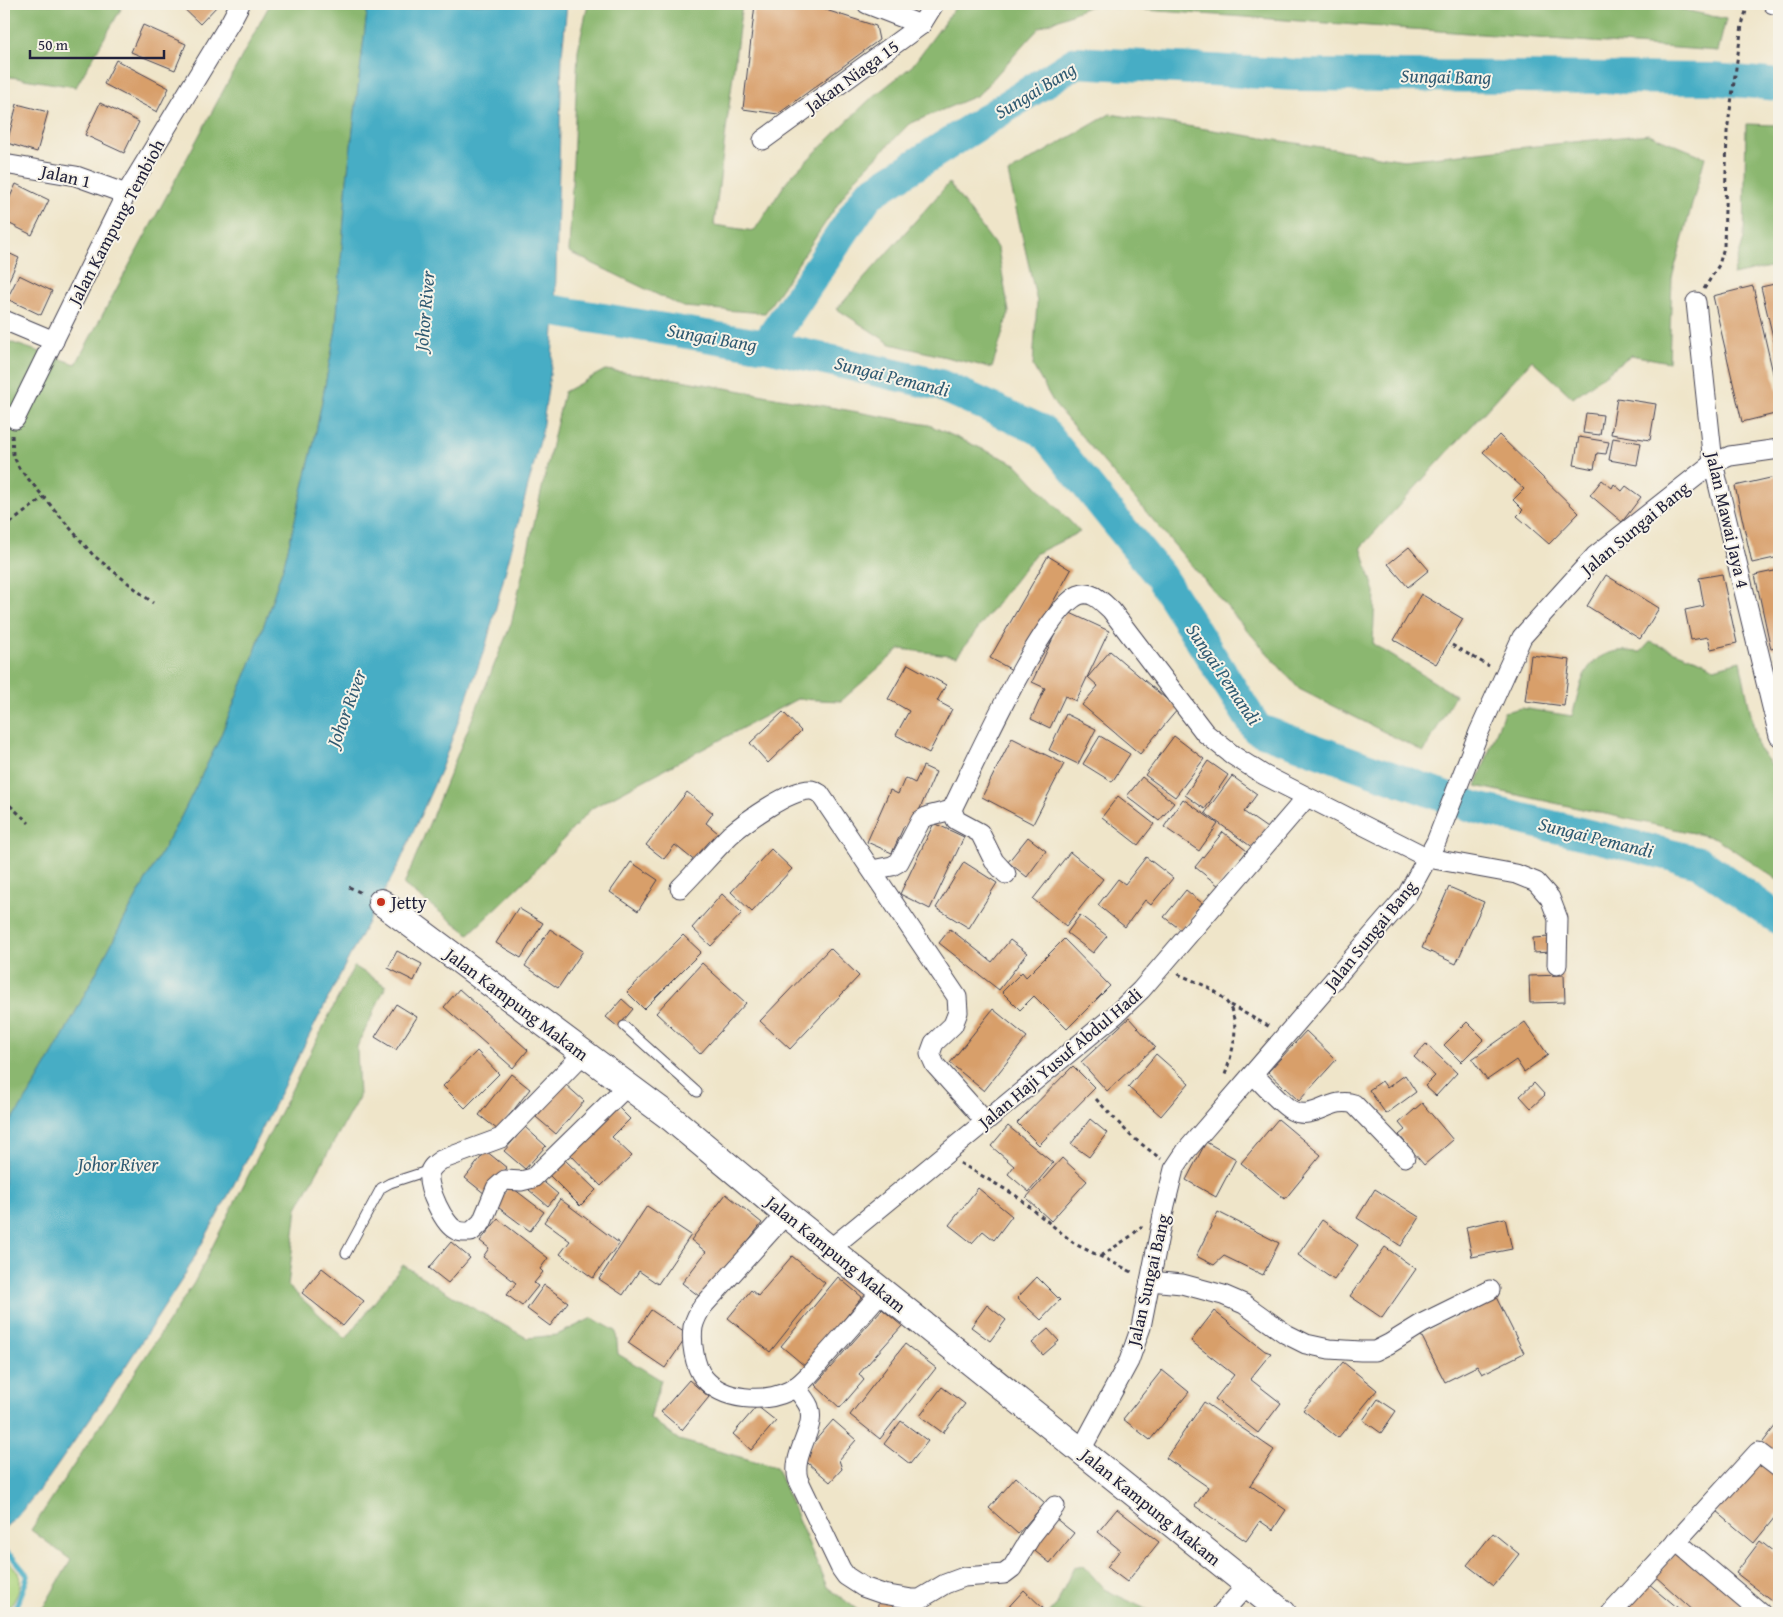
<svg xmlns="http://www.w3.org/2000/svg" width="1783" height="1617" font-family="'Gentium Book Plus',serif">
<style>
.green{fill:#afd681;stroke:#687c5e}
.forest{fill:#8bb76f;stroke:#566c55}
.water{fill:#46adc5;stroke:#346880}
.lines{fill:none;stroke-linecap:round;stroke-linejoin:round}
.stream{stroke:#46adc5;stroke-width:5.5}
.river{stroke:#46adc5;stroke-width:32}
.building{fill:#d89f6b}
.lane-casing{stroke:#413f50;stroke-width:11}
.street-casing{stroke:#413f50;stroke-width:21}
.secondary-casing{stroke:#413f50;stroke-width:28}
.path{stroke:#413f50;stroke-width:3;stroke-dasharray:4 4;stroke-linecap:butt}
.lane{stroke:#fff;stroke-width:9}
.street{stroke:#fff;stroke-width:19}
.secondary{stroke:#fff;stroke-width:26}
.poi-dot{fill:#c8321e;stroke:#f7f3e8;stroke-width:2}
.labels{text-anchor:middle;dominant-baseline:central;stroke-width:4;stroke-linejoin:round;paint-order:stroke}
.street-label{font-size:18px;fill:#22223b;stroke:#f7f3e8}
.poi-label{font-size:18px;fill:#22223b;stroke:#f7f3e8;text-anchor:start}
.water-label{font-size:19px;font-style:italic;fill:#305a72;stroke:#f7f3e8}
</style>
<rect width="100%" height="100%" fill="#f7f3e8"/>
<filter id="ink" filterUnits="userSpaceOnUse"><feTurbulence type="fractalNoise" baseFrequency=".02" numOctaves="2"/><feDisplacementMap in="SourceGraphic" scale="10" xChannelSelector="R" yChannelSelector="G"/><feConvolveMatrix kernelMatrix="1 2 1 2 8 2 1 2 1" color-interpolation-filters="sRGB"/></filter>
<filter id="wash" filterUnits="userSpaceOnUse"><feTurbulence type="fractalNoise" baseFrequency=".0096" numOctaves="4" result="noise"/><feDisplacementMap in="SourceGraphic" scale="20" xChannelSelector="R" yChannelSelector="G"/><feGaussianBlur stdDeviation="1.12" result="paint"/><feColorMatrix in="noise" values="0 0 0 0 0 0 0 0 0 0 0 0 0 0 0 0 0 1.4 0 .05"/><feComposite in="paint" operator="in"/></filter>
<g filter="url(#wash)">
<rect width="100%" height="100%" fill="#efe5c9"/>
<!-- green -->
<path class="green" d="M4,1558C29,1577 21,1589 7,1613H4Z"/>
<!-- forest -->
<g class="forest">
<path d="M4,4H119L121,9L76,87L4,76Z"/>
<path d="M270,4H368L347,180L336,329L314,442L285,561L255,652L218,742L181,817L126,916L64,1034L29,1095L4,1132V340L76,364Z"/>
<path d="M588,4H742L714,225L754,231L789,178L868,101L912,66L958,4H1656L1726,19L1718,51L1090,6L1040,27L978,95L909,124L854,180L765,313L683,307L569,252L578,50Z"/>
<path d="M1110,114L1404,160L1649,134L1705,157L1672,278L1669,362L1631,355L1573,398L1532,360L1361,547L1375,592L1373,644L1455,695L1424,752L1299,689L1239,621L1055,405L1033,366L1037,302L1008,173Z"/>
<path d="M1746,124L1779,125V265L1733,275L1744,239Z"/>
<path d="M949,183L998,249L1009,312L992,368L891,344L837,309Z"/>
<path d="M605,370L659,376L929,425L1016,464L1080,532L1035,554L957,656L900,649L841,701L797,699L592,808L530,876L469,934L404,885L511,624L564,392Z"/>
<path d="M1650,642L1702,661L1714,668L1740,661L1758,748L1775,769L1779,770V881L1716,838L1476,786L1504,712L1521,708L1572,716C1581,687 1581,657 1618,651C1625,650 1634,652 1641,652Z"/>
<path d="M354,966L386,986L357,1047L359,1097L297,1208L288,1286L346,1339L403,1265L464,1303L527,1338L557,1335L592,1318L616,1331L618,1354L661,1380L650,1418L679,1440L776,1467L827,1587L859,1611V1613H40L71,1560L31,1530L194,1283Z"/>
<path d="M1084,1566L1104,1589L1154,1613H1049L1057,1604L1073,1568Z"/>
</g>
<!-- water -->
<path class="water" d="M368,4H567L562,55L555,311L552,360L541,437L486,645L441,769L399,864L345,965L229,1194L183,1278L112,1387L48,1479L16,1518L4,1528V1132L29,1095L64,1034L126,916L181,817L218,742L255,652L285,561L314,442L336,329L347,180Z"/>
<g class="lines">
<!-- stream -->
<path class="stream" d="M4,1551L13,1558L28,1576L14,1613"/>
<!-- river -->
<g class="river">
<path d="M512,312L555,311L766,346L868,195L1076,62L1296,75L1712,79L1779,85"/>
<path d="M766,346L940,385L1043,431L1160,576L1257,729L1477,808L1699,862L1779,919"/>
</g>
</g>
<g id="blocks">
<!-- building -->
<g class="building">
<path d="M179,4H219L200,24Z"/>
<path d="M755,4H807L876,26L879,40L778,114L743,109Z"/>
<path d="M143,25L186,44L175,70L131,52Z"/>
<path d="M116,60L169,88L157,112L104,84Z"/>
<path d="M100,103L139,122L124,153L85,135Z"/>
<path d="M17,104L48,112L37,152L7,143Z"/>
<path d="M16,184L49,200L32,235L4,221V210Z"/>
<path d="M4,251L19,258L4,291Z"/>
<path d="M19,275L52,291L41,315L7,299Z"/>
<path d="M1779,283V362L1761,287Z"/>
<path d="M1753,286L1779,399V413L1742,422L1713,296Z"/>
<path d="M1617,398L1656,404L1650,440L1611,434Z"/>
<path d="M1586,413L1603,415L1600,435L1583,433Z"/>
<path d="M1499,435L1579,513L1549,544L1517,516L1523,510L1513,500L1524,489L1483,452Z"/>
<path d="M1579,437L1609,442L1606,454L1597,453L1594,469L1574,465Z"/>
<path d="M1613,438L1641,443L1637,465L1609,460Z"/>
<path d="M1779,476V557L1752,563L1735,486Z"/>
<path d="M1602,480L1612,488L1614,484L1622,491L1626,486L1641,497L1622,522L1590,495Z"/>
<path d="M1409,547L1429,570L1408,587L1388,564Z"/>
<path d="M1048,556L1071,570L1014,671L990,658Z"/>
<path d="M1779,570V647L1771,649L1755,575Z"/>
<path d="M1722,574L1737,643L1711,649L1708,637L1691,640L1685,610L1704,606L1699,578Z"/>
<path d="M1606,575L1659,608L1640,639L1587,606Z"/>
<path d="M1421,594L1463,619L1436,664L1394,640Z"/>
<path d="M1066,611L1109,631L1076,701L1065,696L1050,728L1031,719L1045,688L1032,682Z"/>
<path d="M1110,651L1178,709L1140,754L1082,705L1098,686L1088,677Z"/>
<path d="M1531,655L1570,660L1564,706L1525,701Z"/>
<path d="M908,664L946,685L937,701L952,709L929,753L896,735L909,711L888,699Z"/>
<path d="M783,712L801,731L768,763L750,743Z"/>
<path d="M1066,714L1096,729L1078,764L1049,750Z"/>
<path d="M1100,736L1130,754L1112,782L1083,764Z"/>
<path d="M1174,736L1204,759L1175,797L1145,775Z"/>
<path d="M1012,738L1064,764L1033,824L982,797Z"/>
<path d="M1208,761L1228,775L1205,809L1185,795Z"/>
<path d="M923,766L936,772L911,829L904,826L892,853L867,842L890,790L898,794L905,778L915,783Z"/>
<path d="M1232,776L1257,794L1244,812L1267,828L1253,848L1205,813Z"/>
<path d="M1142,777L1174,803L1159,821L1127,796Z"/>
<path d="M687,792L713,813L706,823L718,833L696,862L675,845L664,859L646,845Z"/>
<path d="M1118,796L1154,824L1138,845L1102,817Z"/>
<path d="M1183,799L1218,824L1199,851L1164,827Z"/>
<path d="M934,823L964,837L930,909L900,894Z"/>
<path d="M1223,832L1247,851L1219,886L1195,867Z"/>
<path d="M1028,837L1046,851L1027,877L1008,862Z"/>
<path d="M771,849L792,869L752,912L731,892Z"/>
<path d="M1070,852L1103,879L1066,926L1033,899Z"/>
<path d="M1146,857L1173,878L1151,905L1145,900L1125,927L1098,905L1118,879L1125,884Z"/>
<path d="M631,862L658,880L638,911L610,892Z"/>
<path d="M964,862L997,883L969,928L936,908Z"/>
<path d="M1449,887L1484,902L1456,964L1422,948Z"/>
<path d="M1186,890L1202,903L1181,930L1164,917Z"/>
<path d="M722,894L742,913L711,946L692,928Z"/>
<path d="M518,908L543,923L521,958L496,943Z"/>
<path d="M1080,915L1107,936L1093,953L1067,933Z"/>
<path d="M550,929L583,951L558,988L525,966Z"/>
<path d="M950,929L992,962L1010,940L1027,953L999,990L939,943Z"/>
<path d="M683,935L701,952L644,1009L627,992Z"/>
<path d="M1550,937V952L1534,953L1533,938Z"/>
<path d="M1064,939L1110,986L1067,1029L1034,996L1020,1010L1002,992L1022,972L1026,977Z"/>
<path d="M830,948L859,976L790,1049L760,1021Z"/>
<path d="M397,951L422,964L414,981L388,968Z"/>
<path d="M702,963L746,1003L700,1054L656,1013Z"/>
<path d="M1564,975L1565,1002L1530,1003L1529,976Z"/>
<path d="M459,989L528,1050L513,1068L444,1007Z"/>
<path d="M622,999L633,1009L618,1027L606,1017Z"/>
<path d="M396,1004L417,1017L396,1050L375,1037Z"/>
<path d="M993,1009L1027,1037L984,1091L950,1063Z"/>
<path d="M1129,1018L1155,1047L1107,1091L1081,1062Z"/>
<path d="M1467,1022L1484,1039L1461,1062L1444,1045Z"/>
<path d="M1525,1022L1548,1055L1524,1072L1516,1060L1487,1080L1472,1059Z"/>
<path d="M1306,1031L1336,1060L1299,1101L1268,1072Z"/>
<path d="M1426,1044L1457,1073L1436,1096L1425,1086L1435,1076L1414,1057Z"/>
<path d="M477,1051L499,1074L465,1108L443,1086Z"/>
<path d="M1156,1054L1189,1083L1161,1116L1128,1087Z"/>
<path d="M1073,1066L1095,1088L1039,1145L1017,1123Z"/>
<path d="M511,1074L530,1089L498,1130L479,1115Z"/>
<path d="M1405,1075L1416,1092L1386,1114L1369,1090L1382,1081L1387,1088Z"/>
<path d="M1534,1083L1545,1095L1531,1108L1520,1096Z"/>
<path d="M565,1084L584,1101L556,1134L536,1117Z"/>
<path d="M1422,1103L1453,1140L1424,1165L1399,1135L1405,1130L1399,1123Z"/>
<path d="M616,1105L630,1119L612,1137L632,1156L601,1186L568,1152Z"/>
<path d="M1090,1119L1107,1133L1089,1157L1071,1144Z"/>
<path d="M1278,1119L1321,1155L1285,1199L1241,1163Z"/>
<path d="M1008,1126L1053,1163L1029,1192L1008,1174L1014,1166L991,1146Z"/>
<path d="M525,1127L546,1146L525,1169L504,1151Z"/>
<path d="M1206,1142L1236,1159L1216,1197L1186,1180Z"/>
<path d="M486,1151L507,1168L485,1194L465,1178Z"/>
<path d="M563,1158L596,1190L580,1206L548,1174Z"/>
<path d="M1062,1158L1087,1181L1051,1221L1026,1198Z"/>
<path d="M539,1178L558,1194L548,1206L529,1190Z"/>
<path d="M510,1186L544,1212L530,1231L495,1205Z"/>
<path d="M978,1188L1012,1216L994,1240L983,1231L972,1243L949,1225Z"/>
<path d="M1375,1189L1419,1217L1401,1246L1357,1218Z"/>
<path d="M726,1194L762,1223L703,1299L682,1283L706,1252L691,1240Z"/>
<path d="M560,1199L619,1243L593,1278L560,1254L570,1241L544,1222Z"/>
<path d="M647,1206L691,1235L658,1284L639,1271L623,1295L599,1279Z"/>
<path d="M1218,1212L1279,1243L1263,1275L1224,1256L1214,1265L1196,1256Z"/>
<path d="M1505,1218L1512,1249L1472,1257L1466,1227Z"/>
<path d="M498,1219L548,1258L540,1269L543,1272L534,1283L538,1286L522,1306L507,1295L516,1283L483,1257L489,1248L480,1241Z"/>
<path d="M1322,1220L1358,1245L1334,1280L1298,1255Z"/>
<path d="M451,1242L470,1258L448,1283L429,1268Z"/>
<path d="M1385,1247L1416,1269L1382,1318L1350,1296Z"/>
<path d="M792,1256L825,1283L770,1352L728,1318L751,1290L758,1296Z"/>
<path d="M322,1268L364,1301L343,1326L302,1293Z"/>
<path d="M838,1277L862,1297L806,1367L781,1346Z"/>
<path d="M1037,1277L1060,1300L1041,1320L1017,1298Z"/>
<path d="M544,1285L568,1302L550,1326L527,1309Z"/>
<path d="M1496,1297L1524,1353L1482,1374L1477,1366L1445,1382L1421,1335Z"/>
<path d="M987,1305L1006,1320L990,1341L971,1327Z"/>
<path d="M882,1309L902,1326L859,1374L864,1380L840,1408L815,1385Z"/>
<path d="M651,1310L688,1335L665,1368L628,1343Z"/>
<path d="M1214,1311L1265,1351L1271,1353L1250,1379L1281,1403L1258,1433L1215,1399L1234,1375L1191,1341Z"/>
<path d="M1048,1329L1059,1341L1043,1355L1032,1343Z"/>
<path d="M905,1344L936,1368L880,1439L850,1415Z"/>
<path d="M1343,1362L1377,1390L1338,1438L1303,1410Z"/>
<path d="M1162,1370L1189,1392L1150,1440L1123,1419Z"/>
<path d="M689,1380L709,1397L682,1430L661,1412Z"/>
<path d="M942,1387L965,1404L943,1433L920,1416Z"/>
<path d="M1378,1399L1396,1411L1381,1433L1363,1420Z"/>
<path d="M1204,1402L1274,1450L1250,1485L1286,1510L1273,1530L1260,1521L1246,1541L1195,1506L1208,1487L1166,1458Z"/>
<path d="M757,1406L776,1421L751,1450L733,1434Z"/>
<path d="M833,1420L856,1440L839,1460L842,1469L830,1482L801,1457Z"/>
<path d="M901,1421L928,1441L910,1464L884,1444Z"/>
<path d="M1779,1421V1461L1760,1446Z"/>
<path d="M1759,1459L1779,1476V1512L1754,1543L1716,1511Z"/>
<path d="M1016,1477L1045,1503L1018,1534L989,1508Z"/>
<path d="M1117,1509L1159,1542L1127,1582L1107,1567L1120,1550L1098,1532Z"/>
<path d="M1055,1518L1074,1533L1050,1563L1031,1548Z"/>
<path d="M1493,1533L1519,1554L1494,1586L1467,1565Z"/>
<path d="M1760,1541L1779,1556V1598L1775,1603L1736,1573Z"/>
<path d="M1679,1549L1753,1613H1696L1655,1576Z"/>
<path d="M1648,1583L1684,1613H1634L1627,1607Z"/>
<path d="M1024,1590L1044,1609L1040,1613H1003Z"/>
<path d="M880,1597L903,1604L901,1613H876Z"/>
</g>
</g>
</g>
<g filter="url(#ink)">
<use href="#blocks" fill-opacity="0" stroke="#413f50" stroke-width="1"/>
<g class="lines">
<defs>
<g id="lane">
<path d="M624,1026L697,1092"/>
<path d="M346,1253L381,1188L390,1183L430,1170"/>
</g>
<g id="street">
<path d="M867,4L921,25"/>
<path d="M1773,4L1779,5"/>
<path d="M763,140L921,25L934,4"/>
<path d="M4,164L76,176L126,194"/>
<path d="M1696,302L1713,463L1779,736"/>
<path d="M4,320L54,341"/>
<path d="M15,419L126,194L231,21L240,4"/>
<path d="M872,870L892,866L899,862L921,820L928,816L952,810"/>
<path d="M1006,874L994,861L980,833L956,820L952,810L954,805C974,765 1043,610 1079,595C1092,590 1102,602 1111,610L1205,733L1234,756L1264,775L1428,858L1516,874L1536,882L1550,898L1558,919L1557,965"/>
<path d="M680,888C697,871 713,852 730,835C746,821 789,790 810,790C813,790 817,792 820,794L957,997L958,1012L953,1025L934,1043L930,1054L935,1065L985,1121"/>
<path d="M583,1054L501,1138L441,1160C435,1164 430,1168 429,1175C427,1188 444,1225 456,1230C461,1233 466,1232 471,1232L482,1222L496,1188L505,1180L521,1181L533,1178L627,1086"/>
<path d="M1253,1074C1263,1084 1282,1106 1293,1111C1314,1121 1332,1096 1354,1104L1405,1157"/>
<path d="M786,1214L703,1306C698,1313 695,1319 693,1327C691,1342 694,1366 704,1378C723,1401 764,1403 789,1391C803,1384 814,1369 824,1357C844,1335 863,1313 882,1291"/>
<path d="M830,1249L1115,1015L1141,990L1306,798"/>
<path d="M1150,1281L1182,1284L1223,1295L1244,1304L1286,1334L1306,1344L1329,1349L1361,1351H1375L1389,1344L1423,1323L1490,1290"/>
<path d="M795,1387C800,1393 806,1400 809,1407C817,1429 791,1453 798,1479L841,1569L846,1576L863,1587L883,1594L912,1599H920L945,1584L964,1577L1004,1574L1012,1568L1032,1535L1055,1506"/>
<path d="M1081,1450L1129,1361L1141,1327L1165,1205L1174,1169L1186,1151L1407,895L1436,842L1479,732L1522,637L1595,556L1713,463L1730,456L1779,449"/>
<path d="M1676,1541L1761,1613"/>
<path d="M1222,1613L1247,1585"/>
<path d="M1611,1613L1758,1452L1779,1468"/>
</g>
<path id="secondary" d="M381,902L671,1118L786,1214L1283,1613"/>
</defs>
<!-- lane casing -->
<use href="#lane" class="lane-casing"/>
<!-- street casing -->
<use href="#street" class="street-casing"/>
<!-- secondary casing -->
<use href="#secondary" class="secondary-casing"/>
<!-- path -->
<g class="path">
<path d="M1704,289L1719,265L1724,247L1727,132L1742,25L1748,4"/>
<path d="M12,435L13,454L19,468L93,555L153,603"/>
<path d="M4,528L44,497"/>
<path d="M1452,645L1489,666"/>
<path d="M4,800L29,823"/>
<path d="M349,887L362,893"/>
<path d="M1178,974C1191,980 1206,985 1217,993C1246,1013 1233,1051 1224,1078"/>
<path d="M1230,1005L1270,1027"/>
<path d="M1096,1099L1131,1136L1161,1159"/>
<path d="M960,1163L1015,1195L1075,1244L1134,1273"/>
<path d="M1101,1256L1131,1236L1142,1226"/>
</g>
<!-- lane -->
<use href="#lane" class="lane"/>
<!-- street -->
<use href="#street" class="street"/>
<!-- secondary -->
<use href="#secondary" class="secondary"/>
</g>
</g>
<!-- markers -->
<circle class="poi-dot" cx="381" cy="902" r="5"/>
<g class="labels">
<!-- street labels -->
<g class="street-label">
<text transform="translate(852 76) rotate(-36)">Jakan Niaga 15</text>
<text transform="translate(66 176) rotate(13)">Jalan 1</text>
<text transform="translate(116 222) rotate(-62)">Jalan Kampung Tembioh</text>
<text transform="translate(1728 520) rotate(77)">Jalan Mawai Jaya 4</text>
<text transform="translate(1635 528) rotate(-40)">Jalan Sungai Bang</text>
<text transform="translate(1370 935) rotate(-51)">Jalan Sungai Bang</text>
<text transform="translate(517 1004) rotate(37)">Jalan Kampung Makam</text>
<text transform="translate(1060 1058) rotate(-40)">Jalan Haji Yusuf Abdul Hadi</text>
<text transform="translate(836 1254) rotate(39)">Jalan Kampung Makam</text>
<text transform="translate(1148 1280) rotate(-77)">Jalan Sungai Bang</text>
<text transform="translate(1151 1507) rotate(39)">Jalan Kampung Makam</text>
</g>
<!-- poi labels -->
<g class="poi-label">
<text x="391" y="902">Jetty</text>
</g>
<!-- water labels -->
<g class="water-label">
<text transform="translate(1446 76) rotate(1)">Sungai Bang</text>
<text transform="translate(1035 90) rotate(-31)">Sungai Bang</text>
<text transform="translate(424 311) rotate(-85)">Johor River</text>
<text transform="translate(712 337) rotate(10)">Sungai Bang</text>
<text transform="translate(892 376) rotate(14)">Sungai Pemandi</text>
<text transform="translate(1224 674) rotate(56)">Sungai Pemandi</text>
<text transform="translate(346 708) rotate(-70)">Johor River</text>
<text transform="translate(1596 837) rotate(14)">Sungai Pemandi</text>
<text x="118" y="1164">Johor River</text>
</g>
</g>
<!-- margin -->
<rect width="1783" height="1617" fill="none" stroke="#f7f3e8" stroke-width="20"/>
<!-- scale -->
<path d="M30 50v8h134v-8" fill="none" stroke="#22223b" stroke-width="2.5"/>
<text x="38" y="50" font-size="15" fill="#22223b" stroke="#f7f3e8" stroke-width="4" paint-order="stroke">50 m</text>
</svg>
